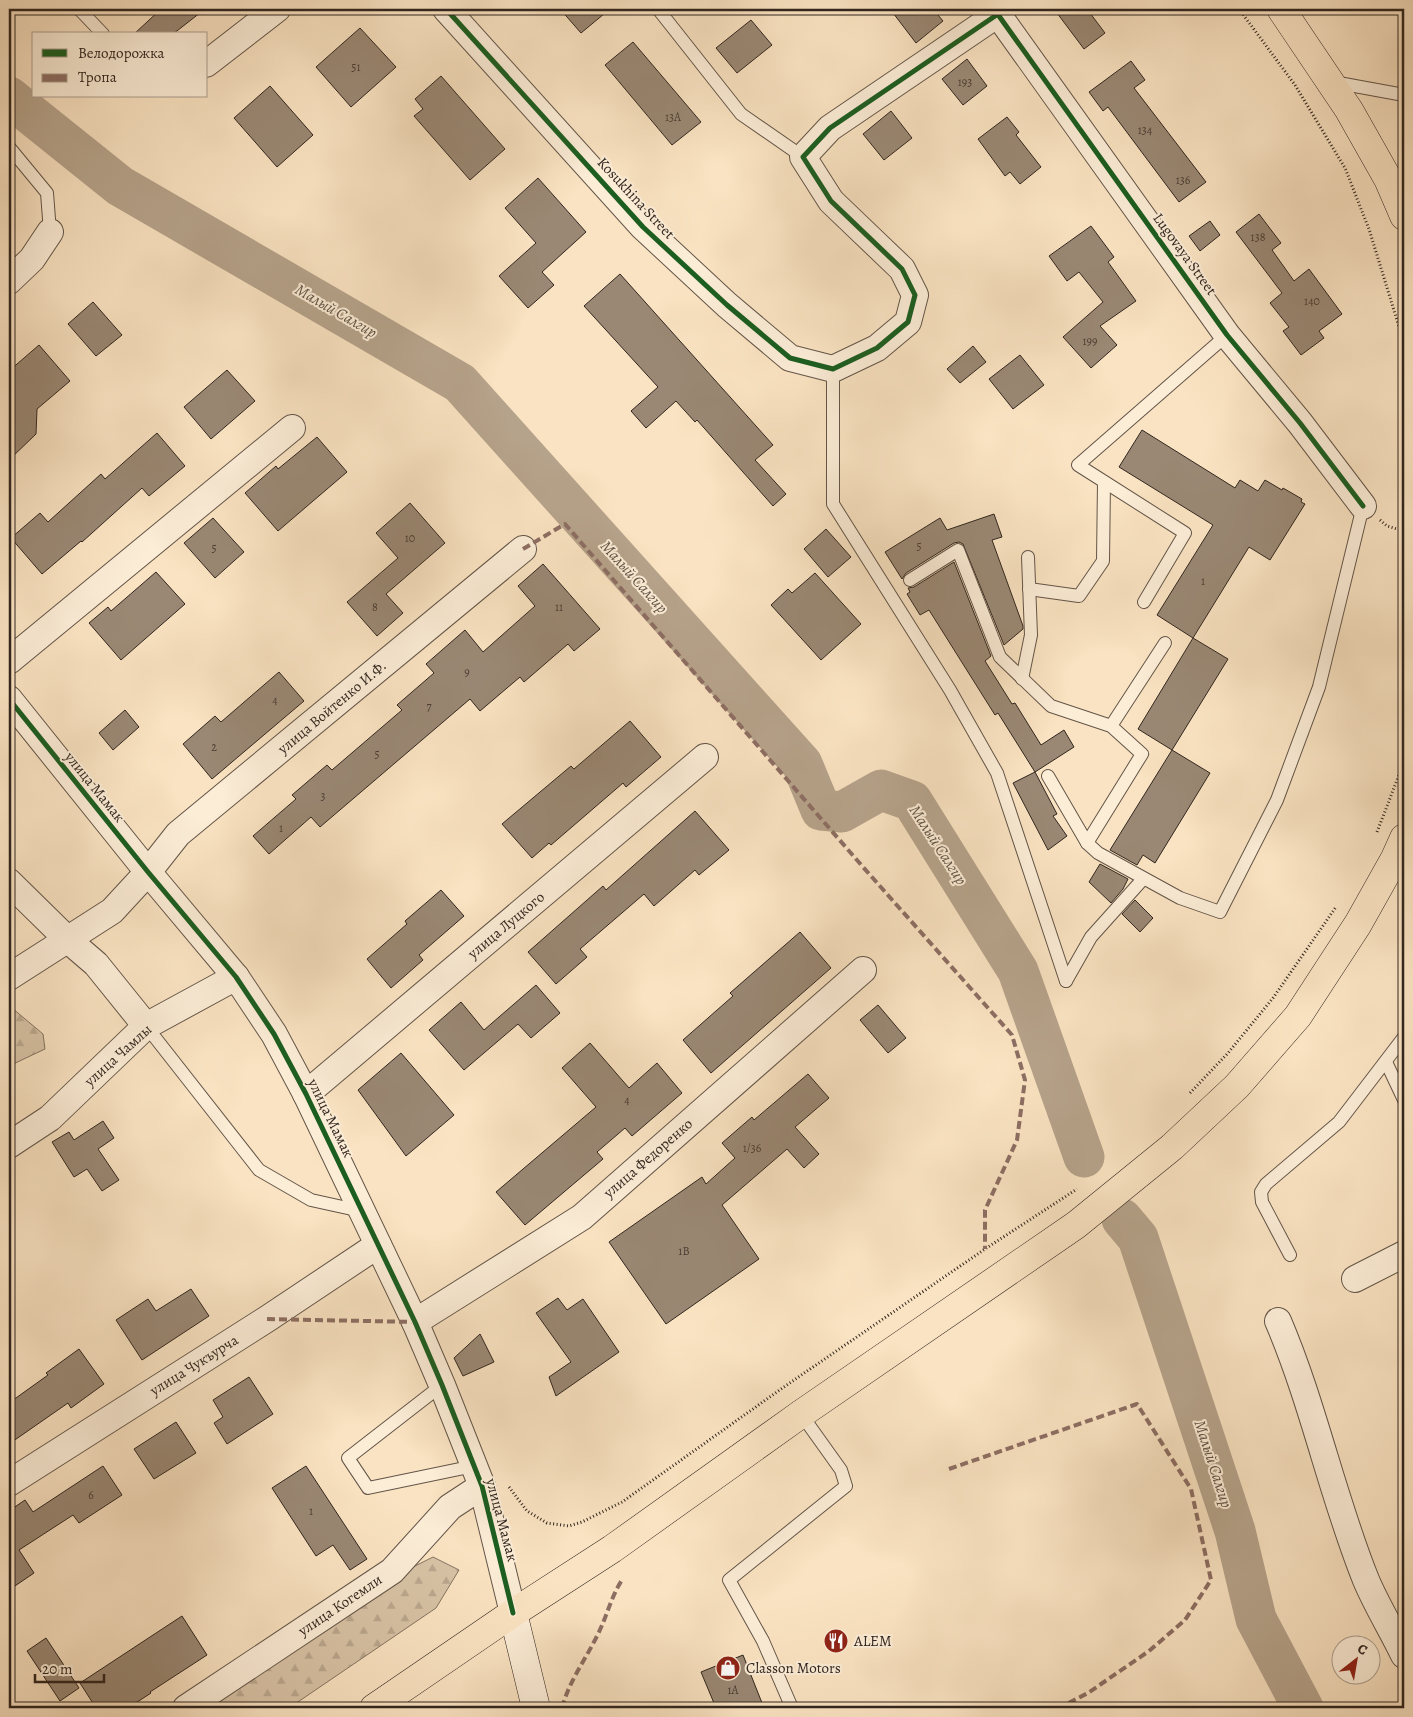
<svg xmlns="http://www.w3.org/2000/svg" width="1413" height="1717" font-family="Alegreya,serif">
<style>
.forest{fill:url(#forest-firs);stroke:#847462}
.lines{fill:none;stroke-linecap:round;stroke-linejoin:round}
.river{stroke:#b6a38b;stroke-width:41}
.building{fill:#9a8874;stroke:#31261f}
.service-casing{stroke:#635548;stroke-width:14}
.minor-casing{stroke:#635548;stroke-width:28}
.secondary-casing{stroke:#31261f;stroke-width:29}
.primary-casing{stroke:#31261f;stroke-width:29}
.path{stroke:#31261f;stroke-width:3;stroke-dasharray:1 2.5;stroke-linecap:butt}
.service{stroke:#fcedd7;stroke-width:12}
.minor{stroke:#fcedd7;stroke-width:26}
.secondary{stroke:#fcedd7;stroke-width:28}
.primary{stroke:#fae3c2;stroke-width:28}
.quiet{stroke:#8d6e63;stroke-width:4;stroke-dasharray:8 4;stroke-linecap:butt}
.cycleway-casing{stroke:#fcedd7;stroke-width:8}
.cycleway{stroke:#1b5e20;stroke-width:5}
.labels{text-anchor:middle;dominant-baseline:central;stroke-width:4;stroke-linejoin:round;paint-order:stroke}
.number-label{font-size:12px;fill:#4b3e34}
.street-label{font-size:15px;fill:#31261f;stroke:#fcedd7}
.poi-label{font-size:15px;fill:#31261f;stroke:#fcedd7;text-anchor:start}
.water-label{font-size:16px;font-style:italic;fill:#605245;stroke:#fcedd7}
</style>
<defs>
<pattern id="forest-firs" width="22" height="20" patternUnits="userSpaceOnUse" patternTransform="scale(1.25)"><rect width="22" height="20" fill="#d8c3a6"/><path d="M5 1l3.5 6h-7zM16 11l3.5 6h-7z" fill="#baa78e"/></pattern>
</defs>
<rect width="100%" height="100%" fill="#fae3c2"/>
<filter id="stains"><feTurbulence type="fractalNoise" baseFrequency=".004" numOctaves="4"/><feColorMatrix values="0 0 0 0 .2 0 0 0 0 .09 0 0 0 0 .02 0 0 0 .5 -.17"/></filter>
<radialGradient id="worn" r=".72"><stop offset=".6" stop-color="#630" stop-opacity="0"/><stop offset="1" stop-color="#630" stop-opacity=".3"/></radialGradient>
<!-- forest -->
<g class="forest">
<path d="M9,1007L12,1008L43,1034L45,1049L9,1066Z"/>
<path d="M433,1557L459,1570L436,1608L289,1708H200L395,1576Z"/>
</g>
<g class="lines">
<!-- river -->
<g class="river">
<path d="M9,97L120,186L460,383L802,764L821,810L842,812L881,790L912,801L1018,971L1084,1157"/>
<path d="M1122,1219L1138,1238L1235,1531L1256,1619L1303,1708"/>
</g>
</g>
<!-- building -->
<g class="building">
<path d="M161,9H205L173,34H134Z"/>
<path d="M560,9H610L581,33Z"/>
<path d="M890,9H933L943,21L916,43Z"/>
<path d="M1054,9H1087L1105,33L1084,49Z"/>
<path d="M751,20L772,45L737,73L716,48Z"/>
<path d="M360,28L396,67L351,107L316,67Z"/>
<path d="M633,42L701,122L672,145L605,65Z"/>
<path d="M967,59L987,86L963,105L942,79Z"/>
<path d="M1131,61L1145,80L1134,88L1206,182L1179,202L1108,107L1103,111L1089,92Z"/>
<path d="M441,76L505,149L470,180L414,116L423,109L415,99Z"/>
<path d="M270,86L313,135L277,167L234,118Z"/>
<path d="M891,111L912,138L884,160L863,134Z"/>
<path d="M1007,117L1019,132L1016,135L1041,167L1020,184L1010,172L1005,176L978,139Z"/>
<path d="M538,178L586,232L542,272L554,285L528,308L499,276L536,243L505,208Z"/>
<path d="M1259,214L1281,243L1272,250L1294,281L1309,269L1342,314L1319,331L1324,338L1301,355L1283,331L1289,327L1270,303L1282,293L1236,232Z"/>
<path d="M1210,221L1220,235L1200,251L1189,236Z"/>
<path d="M1091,226L1114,257L1108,262L1136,301L1100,326L1117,345L1091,368L1063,337L1103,302L1079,272L1067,281L1049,256Z"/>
<path d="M620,274L773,445L755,460L786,494L773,506L697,420L695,422L676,401L646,428L631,411L658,387L584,306Z"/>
<path d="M93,302L122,335L96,356L68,324Z"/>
<path d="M39,345L70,381L37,409L36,434L9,460V371Z"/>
<path d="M973,346L986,362L960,383L947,369Z"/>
<path d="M1020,355L1044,385L1013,409L989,379Z"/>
<path d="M227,370L255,401L211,439L184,407Z"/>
<path d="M1142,430L1235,488L1240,480L1258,491L1265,480L1282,490L1283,488L1302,499L1301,502L1305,504L1270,560L1249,547L1193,638L1157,615L1213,525L1119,467Z"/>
<path d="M157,433L185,466L149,496L142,488L82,542L81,541L42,574L11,538L40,513L48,522L101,474L105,479Z"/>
<path d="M317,437L347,472L278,531L245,493L276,466L278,469Z"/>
<path d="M410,503L445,543L386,594L403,613L377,636L347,602L398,558L376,533Z"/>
<path d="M994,514L1002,537L992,540L1023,626V629L1004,645L963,544L959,542L954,543L906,573L902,579L885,552L940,518L947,530Z"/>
<path d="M213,518L244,552L215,578L184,543Z"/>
<path d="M826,529L851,557L828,577L804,549Z"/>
<path d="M954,562L991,656L985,661L1012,704L1015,703L1041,745L1064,730L1074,747L1035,772L998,713L995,715L929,610L920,615L907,594L910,592L908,588L914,587Z"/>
<path d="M543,564L600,629L574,651L568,644L524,682L520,677L480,711L470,699L320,827L311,817L269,854L253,836L296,799L292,795L327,765L332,770L402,710L397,705L434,673L426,664L465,630L483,652L535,606L518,586Z"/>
<path d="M156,572L185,604L121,660L89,623L108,607L111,611Z"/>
<path d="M815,573L861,624L821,660L771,605L788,589L792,593Z"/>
<path d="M1193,638L1228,659L1172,750L1138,729Z"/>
<path d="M279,672L304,701L212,779L183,744L215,716L221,722Z"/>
<path d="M125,710L139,727L113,750L99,733Z"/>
<path d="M630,721L661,757L626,787L623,783L551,845L549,843L532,858L502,824L571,766L574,769Z"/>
<path d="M1172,750L1210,773L1155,863L1143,855L1137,865L1110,850Z"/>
<path d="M1035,772L1057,814L1053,816L1067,836L1048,850L1013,783Z"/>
<path d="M695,811L729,850L699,875L695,870L654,906L644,894L580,949L587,957L556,984L528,952L603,886L606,890Z"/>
<path d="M1100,864L1128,879L1123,889L1111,903L1089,882Z"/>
<path d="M441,890L464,916L419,955L423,960L391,988L367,959L407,924L405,921Z"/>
<path d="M1135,900L1153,918L1140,932L1122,914Z"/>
<path d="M800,932L831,968L711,1073L683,1040L733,996L730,993Z"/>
<path d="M536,985L560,1013L531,1038L518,1024L464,1070L429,1030L461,1002L484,1030Z"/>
<path d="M878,1005L906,1038L888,1053L860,1020Z"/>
<path d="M590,1043L629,1088L657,1063L682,1093L632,1136L625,1128L597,1152L603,1159L525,1225L496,1192L596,1107L562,1068Z"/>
<path d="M401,1053L454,1115L406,1156L358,1090Z"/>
<path d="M808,1074L829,1098L795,1127L819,1154L804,1168L787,1149L722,1205L759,1259L666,1324L609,1242L702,1177L706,1184L735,1158L722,1143L752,1117L754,1120Z"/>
<path d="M103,1121L114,1138L98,1149L119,1180L102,1191L87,1169L74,1177L52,1142L69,1132L74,1140Z"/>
<path d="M191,1289L209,1316L142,1360L116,1320L148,1299L156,1311Z"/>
<path d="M558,1298L567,1310L583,1299L619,1352L556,1396L549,1377L571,1362L536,1313Z"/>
<path d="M480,1334L494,1362L463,1376L454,1358Z"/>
<path d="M79,1349L104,1384L71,1408L68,1403L9,1444V1403L48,1375L46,1373Z"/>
<path d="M249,1377L273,1414L227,1444L214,1423L223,1417L213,1400Z"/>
<path d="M176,1422L196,1453L154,1479L134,1449Z"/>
<path d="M103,1466L122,1495L79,1523L73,1515L19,1550L34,1573L9,1590V1511L25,1500L33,1512Z"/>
<path d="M306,1466L367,1559L350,1570L333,1545L316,1556L272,1488Z"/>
<path d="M182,1616L207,1655L150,1692L151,1693L128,1708H96L80,1683Z"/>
<path d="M46,1638L79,1688L60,1701L27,1651Z"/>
<path d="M743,1655L764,1708H716L701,1672Z"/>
</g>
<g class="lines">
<defs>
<g id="service">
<path d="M79,9L103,34"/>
<path d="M658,9L741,114L803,157"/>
<path d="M1333,82L1404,95"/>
<path d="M9,147L47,193L50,232"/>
<path d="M833,369V504L950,690L997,773L1066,981"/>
<path d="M910,580L958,550L1000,657L1051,706L1111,726L1142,754L1087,843"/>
<path d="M1029,589L1079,596L1103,561L1104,482"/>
<path d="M1144,602L1185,533L1078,465L1227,335"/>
<path d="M1022,679L1031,635L1028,557"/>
<path d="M1111,726L1165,643"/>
<path d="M1048,776L1087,843L1098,853L1180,898L1220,912L1277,800L1319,687L1363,506"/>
<path d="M1066,981L1091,937L1143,879"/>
<path d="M146,1026L259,1170L311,1200L361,1211"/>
<path d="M1386,1062L1404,1100"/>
<path d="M1290,1255L1262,1202L1261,1192L1266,1184L1339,1122L1404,1037"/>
<path d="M442,1385L348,1458L368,1488L474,1466"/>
<path d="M792,1708L763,1641L729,1580L846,1486L841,1470L801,1414"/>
</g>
<g id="minor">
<path d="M446,9L643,227L727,305L790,358L833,369L877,348L908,322L915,295L902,269L831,201L803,157L830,128L998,14"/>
<path d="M994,9L1227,335L1300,423L1363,506"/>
<path d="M206,64L277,9"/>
<path d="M9,281L32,259L50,232"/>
<path d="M9,661L292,428"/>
<path d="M9,699L148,872L236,977L274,1034L306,1094L415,1322L442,1385L482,1486L513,1613"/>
<path d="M9,882L68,940L96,964L146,1026"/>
<path d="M9,977L112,911L148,872L178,834L523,549"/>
<path d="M306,1094L705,757"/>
<path d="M9,1145L50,1118L146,1026L236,977"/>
<path d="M1355,1279L1404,1254"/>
<path d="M1278,1321C1314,1405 1332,1496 1366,1580C1377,1606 1392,1630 1404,1655"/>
<path d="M415,1322L582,1217L863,970"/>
<path d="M9,1483L267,1319L378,1245"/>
<path d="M186,1708L392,1571L450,1507L482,1486"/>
</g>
<path id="secondary" d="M513,1613L536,1708"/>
<g id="primary">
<path d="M1281,9L1349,110L1388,179L1404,216"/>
<path d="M374,1708L513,1613L612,1549L801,1414L1076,1225L1172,1147L1237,1086L1298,1016L1358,924L1395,858L1404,838"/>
</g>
</defs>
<!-- service casing -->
<use href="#service" class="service-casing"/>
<!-- minor casing -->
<use href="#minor" class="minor-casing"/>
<!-- secondary casing -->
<use href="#secondary" class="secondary-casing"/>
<!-- primary casing -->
<use href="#primary" class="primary-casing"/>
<!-- path -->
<g class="path">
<path d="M1239,9L1295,85L1345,168L1369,229L1404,343"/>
<path d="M1380,520L1387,526L1404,531"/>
<path d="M1377,832L1399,775L1404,755"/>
<path d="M1190,1093L1228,1053L1273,998L1336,907"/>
<path d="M509,1487L527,1511L547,1523L569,1526L582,1522L622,1502L781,1389L985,1249L1077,1189"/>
</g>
<!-- service -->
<use href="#service" class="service"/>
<!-- minor -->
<use href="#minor" class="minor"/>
<!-- secondary -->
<use href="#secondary" class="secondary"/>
<!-- primary -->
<use href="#primary" class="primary"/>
<!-- quiet -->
<g class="quiet">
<path d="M523,549L565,524L863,867L1012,1035L1025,1080L1017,1140L985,1210V1249"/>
<path d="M267,1319L415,1322"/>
<path d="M949,1469L1137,1404L1191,1489L1211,1580L1185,1620L1149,1651L1088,1693L1059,1708"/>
<path d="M562,1708C569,1681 586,1659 598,1634C607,1616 611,1597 622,1580"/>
</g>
<defs>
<g id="cycleway">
<path d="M446,9L643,227L727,305L790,358L833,369L877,348L908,322L915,295L902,269L831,201L803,157L830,128L998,14"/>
<path d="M994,9L1227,335L1300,423L1363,506"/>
<path d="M9,699L148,872L236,977L274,1034L306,1094L415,1322L442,1385L482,1486L513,1613"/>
</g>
</defs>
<!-- cycleway casing -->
<use href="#cycleway" class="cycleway-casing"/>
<!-- cycleway -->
<use href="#cycleway" class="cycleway"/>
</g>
<!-- icons -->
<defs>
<symbol id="restaurant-disc" viewBox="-11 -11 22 22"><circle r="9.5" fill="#8f2418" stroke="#fcedd7"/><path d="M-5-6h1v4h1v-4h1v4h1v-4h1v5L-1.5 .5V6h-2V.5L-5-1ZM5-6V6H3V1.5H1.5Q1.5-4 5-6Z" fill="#fff"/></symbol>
<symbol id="shop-disc" viewBox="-11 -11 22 22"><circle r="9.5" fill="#8f2418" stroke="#fcedd7"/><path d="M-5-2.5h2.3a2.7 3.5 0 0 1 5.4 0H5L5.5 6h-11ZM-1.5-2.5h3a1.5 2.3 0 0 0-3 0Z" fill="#fff"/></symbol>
</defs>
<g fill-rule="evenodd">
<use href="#restaurant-disc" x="822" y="1627" width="28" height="28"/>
<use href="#shop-disc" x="714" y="1654" width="28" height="28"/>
</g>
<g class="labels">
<!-- number labels -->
<g class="number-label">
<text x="356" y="67">51</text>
<text x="965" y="82">193</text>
<text x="673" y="117">13А</text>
<text x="1145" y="130">134</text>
<text x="1183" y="180">136</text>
<text x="1258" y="237">138</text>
<text x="1312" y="301">140</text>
<text x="1090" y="341">199</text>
<text x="410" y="538">10</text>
<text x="919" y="546">5</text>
<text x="214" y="548">5</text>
<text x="1203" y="581">1</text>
<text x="375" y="607">8</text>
<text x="559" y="607">11</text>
<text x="467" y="672">9</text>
<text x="275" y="700">4</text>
<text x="429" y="706">7</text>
<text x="214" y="747">2</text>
<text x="377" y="754">5</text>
<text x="323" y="796">3</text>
<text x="281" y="828">1</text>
<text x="627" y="1100">4</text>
<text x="752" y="1148">1/36</text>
<text x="684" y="1251">1В</text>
<text x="91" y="1495">6</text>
<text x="311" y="1511">1</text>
<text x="733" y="1690">1А</text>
</g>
<!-- street labels -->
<g class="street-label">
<text transform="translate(636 198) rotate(47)">Kosukhina Street</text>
<text transform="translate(1185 254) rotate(54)">Lugovaya Street</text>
<text transform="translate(332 707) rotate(-40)">улица Войтенко И.Ф.</text>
<text transform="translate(95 787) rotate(51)">улица Мамак</text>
<text transform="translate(506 925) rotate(-40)">улица Луцкого</text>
<text transform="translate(118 1055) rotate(-42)">улица Чамлы</text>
<text transform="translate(331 1118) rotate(64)">улица Мамак</text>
<text transform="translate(648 1158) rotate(-41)">улица Федоренко</text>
<text transform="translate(194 1365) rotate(-32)">улица Чукъурча</text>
<text transform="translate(502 1520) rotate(75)">улица Мамак</text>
<text transform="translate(340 1605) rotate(-34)">улица Когемли</text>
</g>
<!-- poi labels -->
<g class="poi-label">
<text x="854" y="1641">ALEM</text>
<text x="746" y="1668">Classon Motors</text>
</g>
<!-- water labels -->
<g class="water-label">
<text transform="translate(336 311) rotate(30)">Малый Салгир</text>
<text transform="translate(634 577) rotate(48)">Малый Салгир</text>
<text transform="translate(938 845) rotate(57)">Малый Салгир</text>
<text transform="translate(1213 1464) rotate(72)">Малый Салгир</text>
</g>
</g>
<!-- margin -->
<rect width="1413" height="1717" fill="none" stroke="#fae3c2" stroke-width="30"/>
<rect x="10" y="10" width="1393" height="1697" fill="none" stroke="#31261f" stroke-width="2.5"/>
<rect x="15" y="15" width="1383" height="1687" fill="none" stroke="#31261f"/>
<!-- legend -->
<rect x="32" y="32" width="175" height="65" fill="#fcedd7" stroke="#ab9d8d"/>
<rect x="42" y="49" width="25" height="8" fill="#1b5e20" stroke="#ab9d8d"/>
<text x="78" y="58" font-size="15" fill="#31261f">Велодорожка</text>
<rect x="42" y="74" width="25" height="8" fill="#8d6e63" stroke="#ab9d8d"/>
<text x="78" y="82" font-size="15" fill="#31261f">Тропа</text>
<!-- north arrow -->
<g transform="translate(1356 1660) rotate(31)"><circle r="24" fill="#fcedd7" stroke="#ab9d8d"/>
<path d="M0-4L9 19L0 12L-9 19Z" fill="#8f2418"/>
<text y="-8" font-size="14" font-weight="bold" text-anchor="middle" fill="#31261f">С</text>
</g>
<!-- scale -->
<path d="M35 1674v8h69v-8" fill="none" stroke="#31261f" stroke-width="2.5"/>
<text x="42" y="1674" font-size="15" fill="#31261f" stroke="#fcedd7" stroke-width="4" paint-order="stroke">20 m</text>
<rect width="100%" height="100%" filter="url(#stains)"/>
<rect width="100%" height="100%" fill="url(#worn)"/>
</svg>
